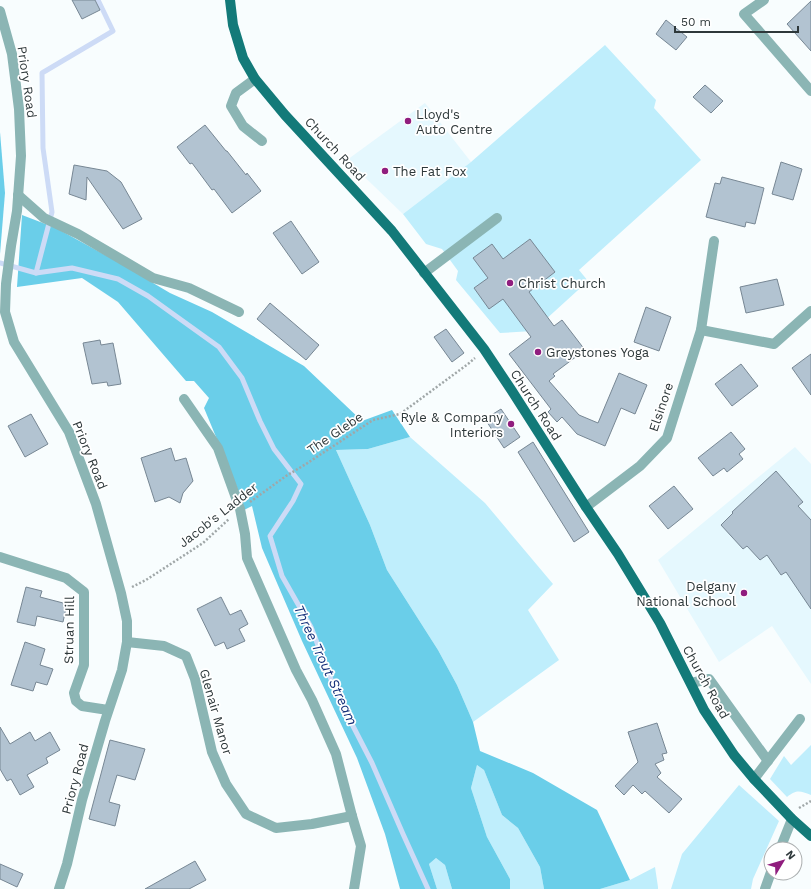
<svg xmlns="http://www.w3.org/2000/svg" width="811" height="889" font-family="'Work Sans',sans-serif">
<style>
.built{fill:#e5f8fe}
.green{fill:#bfeefc}
.forest{fill:#6acee9}
.lines{fill:none;stroke-linecap:round;stroke-linejoin:round}
.stream{stroke:#cddbf6;stroke-width:5}
.building{fill:#b2c3d1;stroke:#778794}
.path{stroke:#a0a7a8;stroke-width:2.5;stroke-dasharray:2 2;stroke-linecap:butt}
.minor{stroke:#8bb5b4;stroke-width:10}
.major{stroke:#137a79;stroke-width:10}
.poi-dot{fill:#901d7e;stroke:#fff;stroke-width:1.5}
.labels{text-anchor:middle;dominant-baseline:central;stroke-width:3.5;stroke-linejoin:round;paint-order:stroke}
.street-label{font-size:13px;fill:#2e383a;stroke:#fff}
.poi-label{font-size:13px;fill:#2e383a;stroke:#fff;text-anchor:start}
.water-label{font-size:14px;font-style:italic;fill:#15307a;stroke:#fff}
</style>
<rect width="100%" height="100%" fill="#f8fdfe"/>
<!-- built -->
<g class="built">
<path d="M425,103L471,162L403,214L347,160Z"/>
<path d="M795,447L811,464V684L772,626L719,662L658,560Z"/>
</g>
<!-- green -->
<g class="green">
<path d="M605,45L656,100L654,108L701,160L579,270L588,281L533,331L500,333L456,280L458,271L442,249L426,244L403,214L471,162Z"/>
<path d="M410,437L485,503L553,584L528,610L559,660L473,722L457,685L438,650L387,570L370,525L336,450L368,449Z"/>
<path d="M811,745V795C800,791 797,789 787,797L770,779L784,756L791,765Z"/>
<path d="M477,765L484,770L502,815L518,828L540,867L544,889H510V879L487,837L471,788Z"/>
<path d="M739,785L779,821L753,879L751,889H671L682,854Z"/>
<path d="M436,858L445,865L452,889H437L429,864Z"/>
<path d="M655,867L658,887V889H600L630,880Z"/>
</g>
<!-- forest -->
<g class="forest">
<path d="M0,132L5,193L0,254Z"/>
<path d="M22,215L56,228L116,261L170,293L212,312L304,366L362,421L392,410L410,437L368,449L336,450L370,525L387,570L438,650L457,685L473,722L480,751L533,773L597,810L630,880L600,889H544L540,867L518,828L502,815L484,770L477,765L471,788L487,837L510,879V889H452L445,865L436,858L429,864L437,889H400L385,834L357,758L302,641L268,562L262,548L252,506L244,510L241,497L204,408L209,398L194,381H186L118,302L82,278L17,287Z"/>
</g>
<g class="lines">
<!-- stream -->
<g class="stream">
<path d="M0,263L36,273L72,268L118,279L148,296L219,347L242,378L260,421L274,449L301,484L293,501L270,536L282,576L311,627L337,695L372,763L403,834L428,889"/>
<path d="M36,273L52,212L43,148L42,73L113,31L98,0"/>
</g>
</g>
<!-- building -->
<g class="building">
<path d="M72,0H95L100,10L82,19Z"/>
<path d="M811,1V51L787,24Z"/>
<path d="M666,20L687,37L676,50L656,34Z"/>
<path d="M705,85L723,101L711,113L693,97Z"/>
<path d="M205,125L226,151H227L246,175L247,173L261,191L232,213L214,189L212,190L192,163L190,164L177,147Z"/>
<path d="M781,162L802,169L793,200L772,194Z"/>
<path d="M74,165L107,171L121,182L142,219L123,229L87,177L86,200L69,194Z"/>
<path d="M722,177L764,188L755,224L746,222L745,227L706,217L715,183L720,184Z"/>
<path d="M291,221L319,262L302,274L273,233Z"/>
<path d="M530,239L555,272L529,292L554,326L562,320L585,350L553,374L555,376L549,381L579,415L598,423L619,373L647,385L635,414L621,408L605,446L577,434L562,417L557,422L548,412L551,409L509,354L531,337L503,299L489,309L474,288L488,278L473,258L492,244L503,259Z"/>
<path d="M777,279L784,305L746,313L740,287Z"/>
<path d="M270,303L319,345L306,360L257,319Z"/>
<path d="M646,307L671,317L659,351L634,342Z"/>
<path d="M446,329L464,353L452,362L434,337Z"/>
<path d="M100,340L101,345L113,343L121,384L108,386L107,382L92,384L83,343Z"/>
<path d="M811,354V395L792,368Z"/>
<path d="M741,364L758,386L732,406L715,384Z"/>
<path d="M501,409L520,437L504,448L485,419Z"/>
<path d="M31,414L48,444L25,457L8,426Z"/>
<path d="M731,432L745,449L739,454L743,459L727,472L724,468L713,476L698,458Z"/>
<path d="M533,442L589,532L574,542L518,452Z"/>
<path d="M171,448L175,461L186,458L193,481L183,493L180,503L169,497L155,502L141,458Z"/>
<path d="M776,471L803,502L798,506L811,520V609L786,572L781,575L767,555L760,560L747,546L743,549L721,525L733,513L732,512Z"/>
<path d="M674,486L693,509L668,529L649,506Z"/>
<path d="M26,587L42,591L40,597L67,604L63,622L37,616L35,626L17,622Z"/>
<path d="M221,597L230,615L241,610L248,624L239,629L245,641L227,649L224,642L215,646L197,609Z"/>
<path d="M25,642L45,649L40,665L53,669L47,685L36,682L33,691L11,685Z"/>
<path d="M657,723L667,753L662,754L664,760L655,764L661,773L657,777L682,799L669,813L645,791L642,794L633,785L624,795L615,786L638,762L628,732Z"/>
<path d="M0,727L10,744L30,732L35,741L50,732L60,750L46,758L48,763L27,775L34,787L20,795L11,779L7,781L0,769Z"/>
<path d="M110,740L145,749L135,780L117,775L109,802L120,805L115,826L89,819Z"/>
<path d="M195,861L206,880L189,889H145Z"/>
<path d="M0,864L23,874L17,887L0,879Z"/>
</g>
<g class="lines">
<!-- path -->
<g class="path">
<path d="M250,502L286,476L306,464L373,420L400,414L468,364L475,358"/>
<path d="M132,587L146,580L203,543L229,519"/>
<path d="M799,808L811,801"/>
</g>
<!-- minor -->
<g class="minor">
<path d="M764,0L744,14L811,91"/>
<path d="M0,11L12,54L19,109L21,156L17,211L11,246L6,284L5,312L14,342L69,432L96,504L121,593L127,621V642L122,670L105,721L82,800L67,864L59,889"/>
<path d="M255,79L236,93L231,106L243,126L262,141"/>
<path d="M18,195L44,218L78,234L153,278L189,288L239,312"/>
<path d="M424,273L497,218"/>
<path d="M701,330L774,344L811,311"/>
<path d="M184,399L218,448L240,509L245,534L247,558L296,670L312,700L336,754L352,816L361,846L354,889"/>
<path d="M586,507L640,466L667,438L701,330L714,241"/>
<path d="M0,557L66,578L84,592V665L74,693L76,701L82,706L108,710"/>
<path d="M127,642L164,646L186,656L195,679L212,752L226,784L246,814L276,828L312,824L352,816"/>
<path d="M691,683L709,679L768,761"/>
<path d="M754,779L800,719"/>
<path d="M780,849L792,819"/>
<path d="M765,889L771,872"/>
</g>
<!-- major -->
<path class="major" d="M230,0L233,25L243,58L255,79L285,115L392,231L484,349L512,391L586,507L618,554L660,623L704,710L734,755L754,779L792,819L811,836"/>
</g>
<!-- markers -->
<g class="poi-dot">
<circle cx="408" cy="121" r="4"/>
<circle cx="385" cy="171" r="4"/>
<circle cx="510" cy="283" r="4"/>
<circle cx="538" cy="352" r="4"/>
<circle cx="511" cy="424" r="4"/>
<circle cx="744" cy="593" r="4"/>
</g>
<g class="labels">
<!-- street labels -->
<g class="street-label">
<text transform="translate(27 82) rotate(82)">Priory Road</text>
<text transform="translate(335 149) rotate(47)">Church Road</text>
<text transform="translate(536 405) rotate(57)">Church Road</text>
<text transform="translate(661 407) rotate(-71)">Elsinore</text>
<text transform="translate(335 433) rotate(-34)">The Glebe</text>
<text transform="translate(90 455) rotate(68)">Priory Road</text>
<text transform="translate(218 515) rotate(-38)">Jacob's Ladder</text>
<text transform="translate(69 630) rotate(-89)">Struan Hill</text>
<text transform="translate(706 682) rotate(61)">Church Road</text>
<text transform="translate(216 712) rotate(74)">Glenair Manor</text>
<text transform="translate(75 779) rotate(-75)">Priory Road</text>
</g>
<!-- poi labels -->
<g class="poi-label">
<text x="416" y="114">Lloyd's<tspan x="416" dy="15">Auto Centre</tspan></text>
<text x="393" y="171">The Fat Fox</text>
<text x="518" y="283">Christ Church</text>
<text x="546" y="352">Greystones Yoga</text>
<text x="503" y="417" text-anchor="end">Ryle &amp; Company<tspan x="503" dy="15">Interiors</tspan></text>
<text x="736" y="586" text-anchor="end">Delgany<tspan x="736" dy="15">National School</tspan></text>
</g>
<!-- water labels -->
<g class="water-label">
<text transform="translate(326 665) rotate(65)">Three Trout Stream</text>
</g>
</g>
<!-- north arrow -->
<g transform="translate(783 861) rotate(52)"><circle r="19" fill="#ffffff" stroke="#abafb0"/>
<path d="M0-3L7 15L0 10L-7 15Z" fill="#901d7e"/>
<text y="-6" font-size="11" font-weight="bold" text-anchor="middle" fill="#2e383a">N</text>
</g>
<!-- scale -->
<path d="M675 26v6h123v-6" fill="none" stroke="#2e383a" stroke-width="2"/>
<text x="681" y="26" font-size="12" fill="#2e383a" stroke="#ffffff" stroke-width="3" paint-order="stroke">50 m</text>
</svg>
